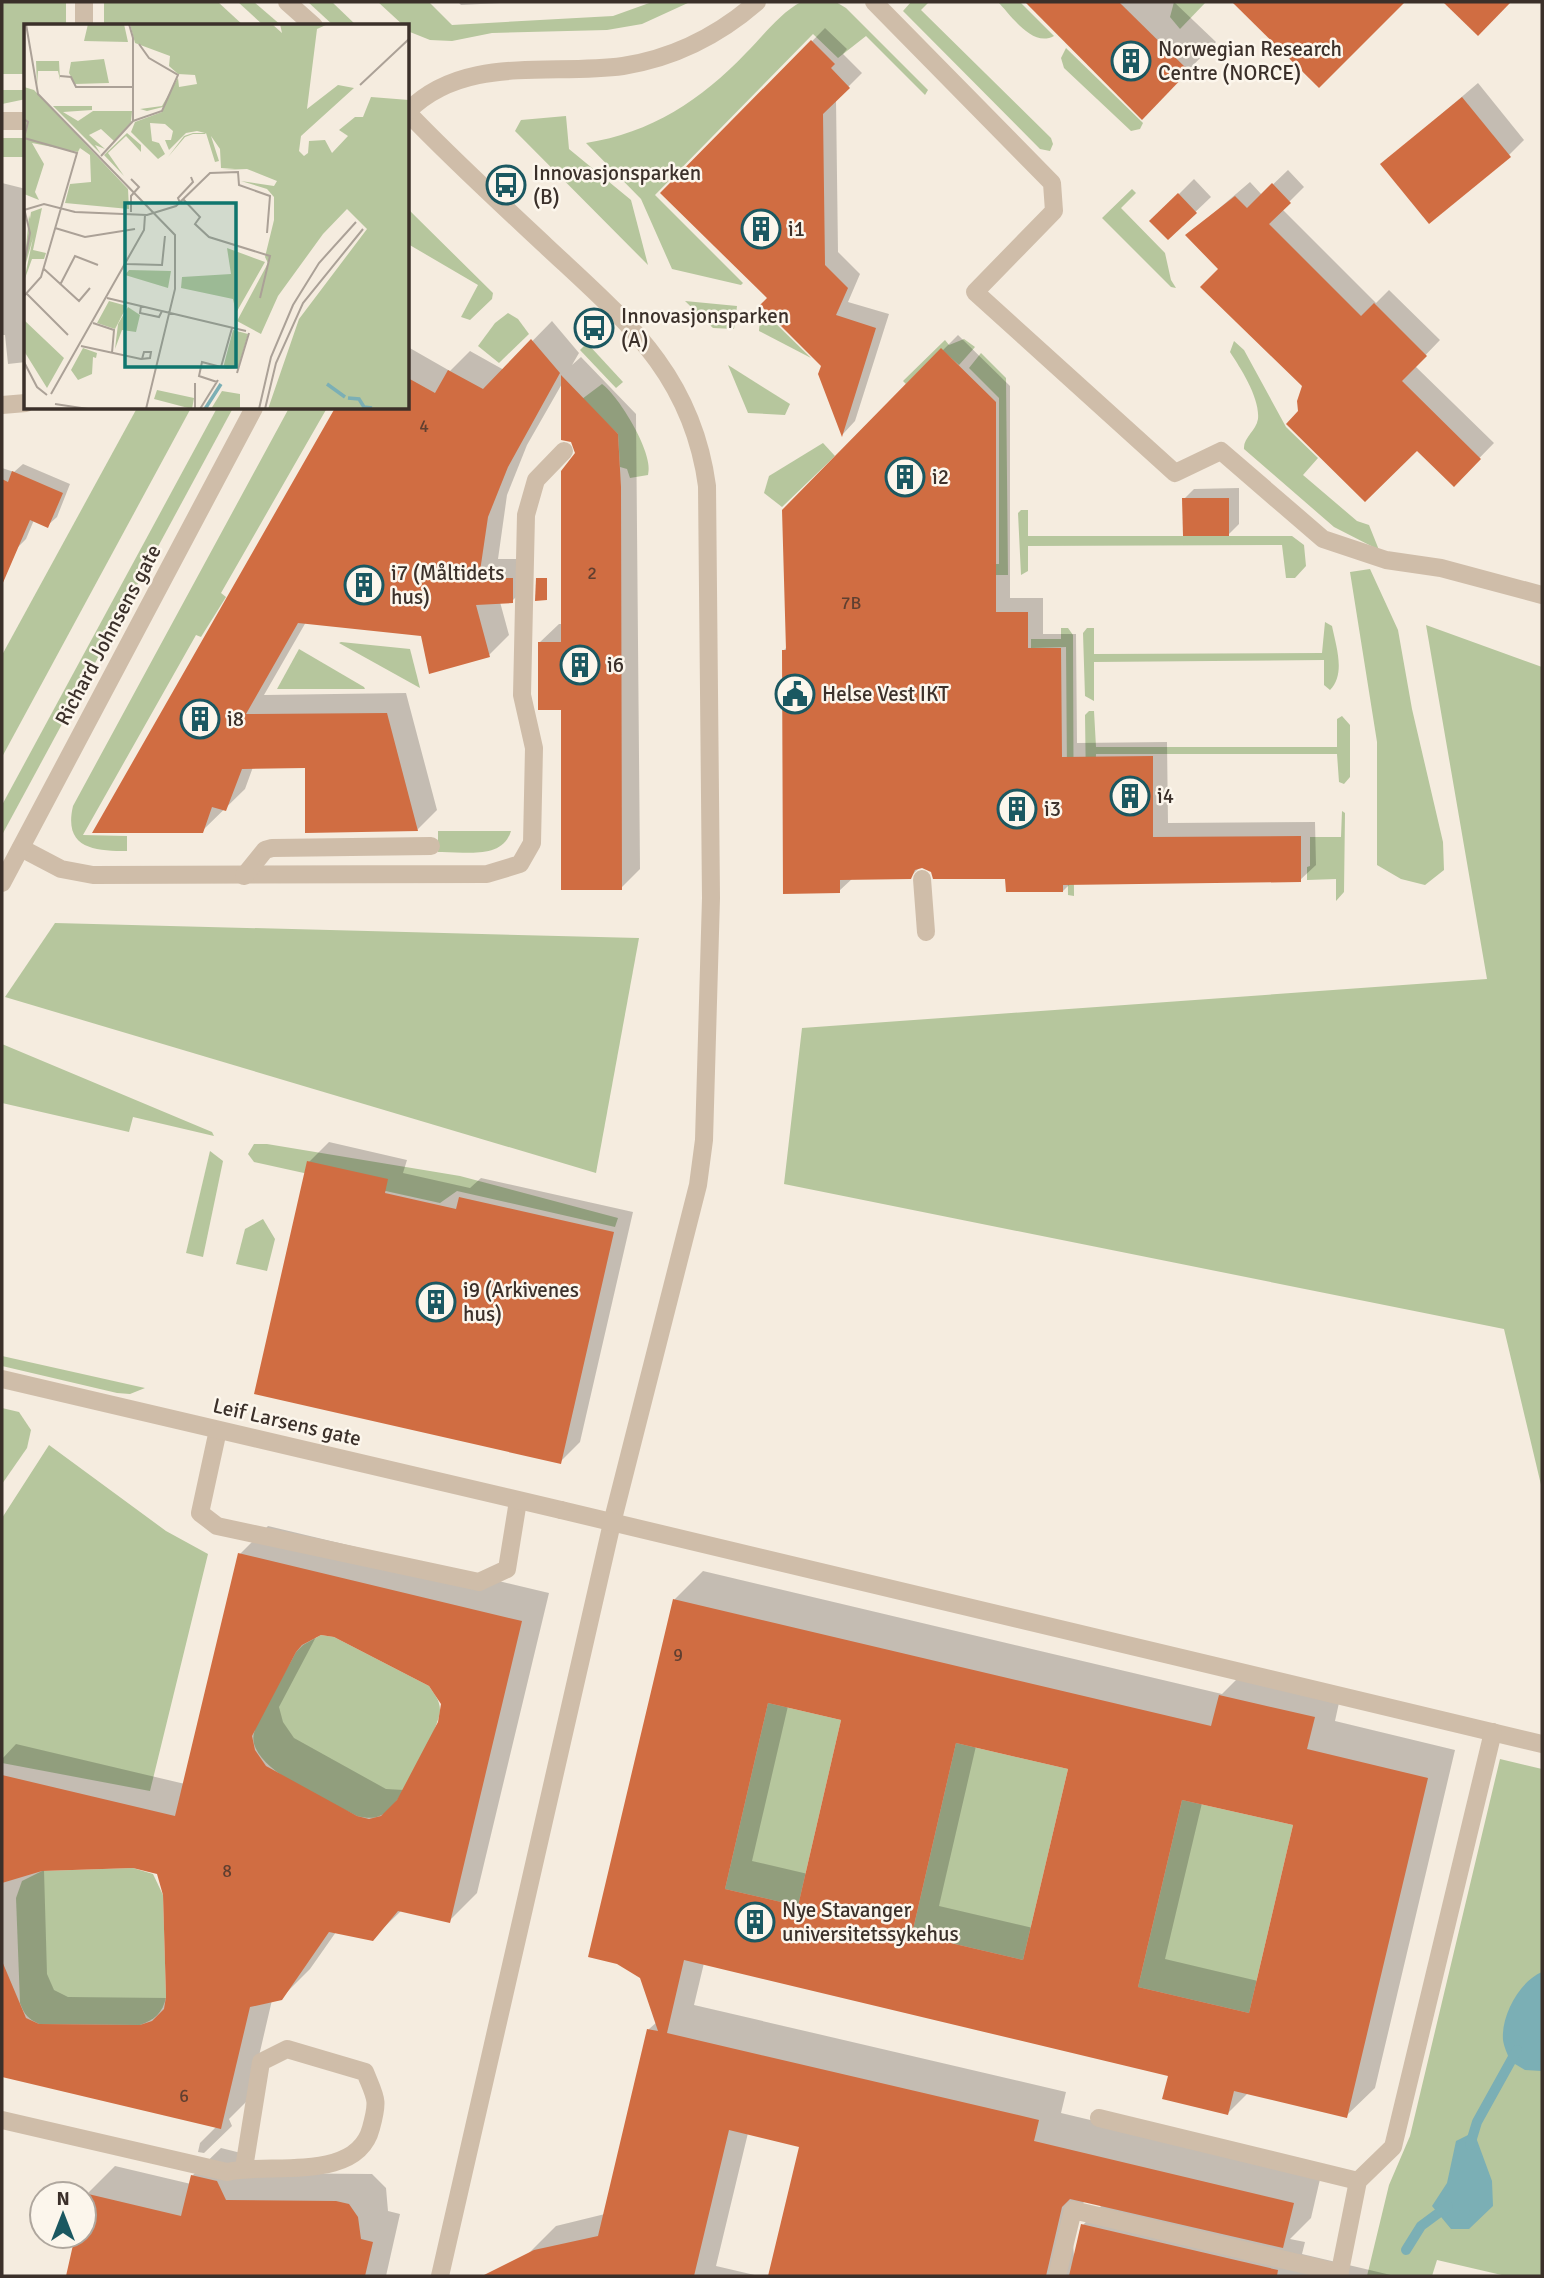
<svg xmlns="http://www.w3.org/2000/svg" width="1544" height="2278" font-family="Signika,sans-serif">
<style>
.green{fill:#b6c69d}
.water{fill:#7bafb5}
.shadow{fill:#0003;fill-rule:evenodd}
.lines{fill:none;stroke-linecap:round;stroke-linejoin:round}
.stream{stroke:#7bafb5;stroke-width:10}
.building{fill:#d06d42;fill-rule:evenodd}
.lane{stroke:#cfbda9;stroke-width:18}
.street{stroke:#cfbda9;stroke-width:18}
.labels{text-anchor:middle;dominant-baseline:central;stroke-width:5;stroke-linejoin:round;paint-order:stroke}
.number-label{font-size:18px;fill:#603f30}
.poi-label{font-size:21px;fill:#3b302a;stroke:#fcf6ec;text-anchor:start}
.street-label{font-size:21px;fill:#3b302a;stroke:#fcf6ec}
.inset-river{fill:none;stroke:#7bafb5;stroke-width:3.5}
.inset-road{fill:none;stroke:#aba197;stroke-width:2}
.view{fill:#0f766e;fill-opacity:0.15;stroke:#0f766e;stroke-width:3.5}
.inset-edge{fill:none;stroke:#3b302a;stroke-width:3.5}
</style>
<rect width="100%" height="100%" fill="#f5ecdf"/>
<!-- green -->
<g class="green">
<path d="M2,2H66V26H26V74H2Z"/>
<path d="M104,2H218L244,26H104Z"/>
<path d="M238,2H254L282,26H264Z"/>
<path d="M308,2H332L357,26H334Z"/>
<path d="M378,2H429L452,25L613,16L652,2H690L642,24L607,30L492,33L452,41L430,40L410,32L408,26H404Z"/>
<path d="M801,2H836L846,8L928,90L925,95L866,36L838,58L813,34L655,195L743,283L741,285L672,269L641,199L586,143C651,133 701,100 746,53C763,36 780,13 801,2Z"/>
<path d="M911,2H929L921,10L1051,138L1053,144L1050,151L1040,149L903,11Z"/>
<path d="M998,2H1020L1054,36C1032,48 1011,15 998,2Z"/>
<path d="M1174,2H1206L1180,29L1170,17Z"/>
<path d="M1066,48L1143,123L1140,129L1131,131L1064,68L1061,58Z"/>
<path d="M2,90H26V99L2,104Z"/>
<path d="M566,116L569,149L631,200L648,265L515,131L521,120Z"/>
<rect x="2" y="138" width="24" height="19"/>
<path d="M1132,189L1136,193L1121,208L1165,253L1171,280L1176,288L1171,287L1102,218Z"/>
<path d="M408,209L493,293L492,299L470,320L461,317L478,285L408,244Z"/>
<path d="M685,301L737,306L734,329L713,328Z"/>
<path d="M761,309L811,358L759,331Z"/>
<path d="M508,313L518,319L529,334L499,363L478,346L495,323Z"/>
<path d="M964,339L975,347L959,365L941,349L906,384L903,381L945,340L949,345Z"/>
<path d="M1234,341L1244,350L1286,427L1318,458L1303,475L1357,521L1369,525L1379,550L1334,527L1244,449C1243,438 1256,431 1258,419C1260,398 1241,369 1230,352Z"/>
<path d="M587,343L623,382L616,388L580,350Z"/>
<path d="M981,353L1006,378L1008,575H920L919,564H999V398L969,368Z"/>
<path d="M728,365L790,404L785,415L748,413Z"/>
<path d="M602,384C619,396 655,455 648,475L630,478L627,469L620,467L618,434L582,399Z"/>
<path d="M137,408H191L2,757V655Z"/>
<path d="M217,408H233L2,835V805Z"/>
<path d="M289,408H327L221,593L226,597L201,637L196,635L83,835L127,836V851C95,851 63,849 73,806Z"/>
<path d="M823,443L835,456L782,507L764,493L769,476Z"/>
<path d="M1021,510H1028V536H1292L1304,545L1306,566L1295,578H1286L1282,545L1028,546V571L1021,575L1018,513Z"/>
<path d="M1370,569L1398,630L1412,709L1443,842L1444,870L1425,885L1401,879L1377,865V742L1350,572Z"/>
<path d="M1325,622L1332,626C1336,646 1346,674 1330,690L1324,685V660L1094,662V701L1085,696L1083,633L1087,628H1094V654L1322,653Z"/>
<path d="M1426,625L1542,667V1489L1504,1329L784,1184L802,1028L1487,979Z"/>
<path d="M1061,628H1068L1073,635L1074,896L1068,895L1066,647L1031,648V639H1061Z"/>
<path d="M341,642L410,649L420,688L339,643Z"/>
<path d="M299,649L364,687L365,689H277Z"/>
<path d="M1089,711H1094L1096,747H1337V719L1342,716L1350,725V777L1344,784L1339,782L1337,754H1096L1095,792L1086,787L1085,715Z"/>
<path d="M1342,811L1345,813L1344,892L1336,901V879L1307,880V867L1310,866V837H1341Z"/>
<path d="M438,831H511C502,861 463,851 438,852Z"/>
<path d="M55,923L639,938L596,1173L5,997Z"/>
<path d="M2,1044L212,1132L214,1136L133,1117L129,1132L2,1103Z"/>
<path d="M254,1144H267L460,1176L618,1218L615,1227L457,1191L440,1203L254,1162L248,1154Z"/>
<path d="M210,1151L223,1161L203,1257L186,1253Z"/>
<path d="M263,1219L275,1239L267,1271L236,1264L245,1229Z"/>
<path d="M2,1356L145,1388L130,1394L117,1393L2,1366Z"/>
<path d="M2,1408L19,1412L31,1430L27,1448L2,1484Z"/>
<path d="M49,1445L166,1531L208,1554L150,1791L2,1763V1518Z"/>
<path d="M321,1635L334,1637L429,1686C434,1694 440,1700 440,1710C440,1727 401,1801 388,1811C378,1819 369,1819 357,1816C331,1802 245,1768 254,1733C260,1709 284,1676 296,1652L303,1645Z"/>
<path d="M768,1703L841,1720L798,1906L725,1889Z"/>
<path d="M956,1743L1068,1769L1023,1960L912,1934Z"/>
<path d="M1500,1759L1542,1769V2276H1506L1437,2260L1432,2276H1367L1389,2185L1410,2136Z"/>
<path d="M1182,1800L1293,1825L1249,2013L1138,1987Z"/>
<path d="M133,1868L153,1874L163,1895L166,1997C163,2013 154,2020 140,2025L39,2024C28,2019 24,2014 20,2003L16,1898L22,1881L42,1871Z"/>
</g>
<!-- water -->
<g class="water">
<path d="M1542,1972V2071L1525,2070L1510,2061C1508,2055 1504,2047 1503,2040C1501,2015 1520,1981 1542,1972Z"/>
<path d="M1474,2132L1492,2181L1493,2206L1469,2229H1451L1432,2206L1447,2183L1456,2141Z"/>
</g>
<!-- shadow -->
<g class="shadow">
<path d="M458,2H517L461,5Z"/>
<path d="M1026,2H1174L1216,42L1142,117Z"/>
<path d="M1234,2H1403L1319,86Z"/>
<path d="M825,28L847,49L843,54L862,73L836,99L838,252L860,274L848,302L889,314L855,421L843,434L823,365L769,298L663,193Z"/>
<path d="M1478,83L1524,140L1509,155L1383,164Z"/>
<path d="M1288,170L1304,187L1282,209L1376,303L1389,290L1440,340L1415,366L1494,443L1454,484L1417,448L1300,412L1304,385L1220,269L1188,235L1250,182L1262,195Z"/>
<path d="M1194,179L1211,197L1168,238L1167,206Z"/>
<path d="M2,183L26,189V362L8,364L5,335H2Z"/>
<path d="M552,321L579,353L572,365L581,357L636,414L640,869L621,888L539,643L559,624H563L577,453L563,382L527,445L507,495L498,559H532V581L512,601L500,602L509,635L489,655L423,635L306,622L264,695L406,693L437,810L417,830L306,766L253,767L245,789L202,831H95L337,408H408V347L450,371L470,351L504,370Z"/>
<path d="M958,335L1010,386V598H1043V634H1076L1077,743L1167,742L1168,823L1315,822L1316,865L1300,880L1070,884L1063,891L1007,877L932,871L921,866L910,877L853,878L839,891L783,651L788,646L784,510Z"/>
<path d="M23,464L70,484L57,517L48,525L34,520L26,539L17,548L2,541V468L14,472Z"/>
<path d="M1239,488V524L1229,534L1184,499L1194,489Z"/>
<path d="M329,1142L407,1160L403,1173L470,1188L481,1178L633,1212L580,1442L560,1462L309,1162Z"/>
<path d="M268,1526L549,1593L477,1893L449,1921L402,1910L372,1939L336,1932L310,1969L281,1998L272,2000L249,2099L229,2119L232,2126L204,2153L198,2152L200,2143L217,2126L2,2075V1759L16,1744L185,1784L240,1554ZM317,1635H335L430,1685L443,1703L440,1723L404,1790L386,1789L294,1738L283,1722L279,1707ZM134,1867L158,1872L164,1895L168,1998L68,1997L54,1990L47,1974L44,1870Z"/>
<path d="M703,1571L1222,1694L1249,1667L1342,1689L1335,1721L1455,1750L1375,2088L1346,2116L1248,2093L1228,2113L1170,2074L704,1963L694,2005L1066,2092L1061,2113L1321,2175L1311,2218L1290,2239L1305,2242L1302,2254L1395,2276H770L801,2145L748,2133L716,2266L759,2276H513L527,2255L556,2226L605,2214L649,2029L657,2022L641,1977L618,1962L590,1956L675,1599ZM788,1706L843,1718L808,1874L752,1861ZM976,1746L1070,1767L1033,1928L939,1906ZM1202,1803L1295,1824L1258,1981L1165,1959ZM1084,2201L1102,2205L1083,2225L1074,2257L1073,2244Z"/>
<path d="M221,2148L245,2154L254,2173L372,2174L386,2188L388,2211L400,2214L386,2276H67L77,2236H84L87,2194L115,2166L191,2184L192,2176Z"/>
</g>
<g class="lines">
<!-- stream -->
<g class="stream">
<path d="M1470,2145L1477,2122L1517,2050"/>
<path d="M1406,2250L1421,2226L1448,2206"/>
</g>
</g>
<!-- building -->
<g class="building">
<path d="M1025,2H1119L1189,71L1142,120Z"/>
<path d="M1232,2H1405L1319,88Z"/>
<path d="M1443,2H1511L1478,36Z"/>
<path d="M811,40L835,64L831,68L850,88L823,114L825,265L848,288L836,315L876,328L842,437L818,374L821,366L760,305L767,298L660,193Z"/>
<path d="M1462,97L1511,157L1429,224L1380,164Z"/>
<path d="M1272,183L1291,203L1269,224L1361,316L1374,303L1427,356L1402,381L1481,459L1454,487L1417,451L1365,502L1286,424L1298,411L1297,401L1302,386L1200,287L1218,269L1185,235L1235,196L1247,208Z"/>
<path d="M1178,193L1197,213L1168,240L1149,221Z"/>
<path d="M531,339L560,373L508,467L488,517L479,578H513V603L476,605L490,657L429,674L421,636L298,623L246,714L387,713L418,831L305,833V768L242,769L226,811L212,807L203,833H92L335,408H408V378L435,393L448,370L483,389Z"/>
<path d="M941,348L996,402V612H1028V648H1061L1062,757L1153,756V837L1301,836V882L1063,885V892H1006L1005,879H933L931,872L922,868L915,870L911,879L840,880V893L783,894L782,650H786L782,510Z"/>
<path d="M561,375L618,434L621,487L622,890H561V710H538V642H561V471L575,453L571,442L561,440Z"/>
<path d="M12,471L63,493L48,528L30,520L2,585V479L8,482Z"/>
<path d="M1182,498H1229V536H1183Z"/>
<path d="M536,578H547V600L535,601Z"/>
<path d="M307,1161L388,1179L385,1193L456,1209L459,1197L614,1232L561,1464L254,1394Z"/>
<path d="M238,1553L522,1621L450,1923L398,1911L373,1941L329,1932L282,2000L250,2007L221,2129L2,2077V1961L26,2018L39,2024L140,2025L152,2021L164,2009L166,1997L163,1895L157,1874L133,1868L42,1871L2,1883V1775L175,1816ZM321,1635L334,1637L429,1686L441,1704L438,1722L397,1800L381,1816L369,1819L357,1816L266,1766L255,1750L252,1736L296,1652L302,1645Z"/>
<path d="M673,1599L1211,1726L1219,1695L1315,1717L1307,1749L1428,1778L1347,2118L1234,2091L1228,2115L1162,2099L1168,2076L684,1960L667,2033L1039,2120L1034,2141L1294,2203L1283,2248L1070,2199L1062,2207L1046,2276H768L799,2147L729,2130L694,2276H482L534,2250L598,2236L647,2029L658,2031L640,1978L617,1964L588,1957ZM768,1703L841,1720L798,1906L725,1889ZM956,1743L1068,1769L1023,1960L912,1934ZM1182,1800L1293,1825L1249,2013L1138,1987Z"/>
<path d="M191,2175L217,2181L226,2200L336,2201L349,2204L358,2217L361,2239L373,2242L365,2276H66L75,2236H84V2193L181,2216Z"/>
<path d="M1081,2224L1278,2270L1277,2276H1069Z"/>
</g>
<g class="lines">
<!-- lane -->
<g class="lane">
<path d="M287,2L314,26"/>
<path d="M874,2L1052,183L1054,211L975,292L1175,473L1221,451L1323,539L1386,560L1441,568L1542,595"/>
<path d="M84,26V2"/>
<path d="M408,113C452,159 499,202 546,246C624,319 692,373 707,486L711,898L704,1140L698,1185L612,1523L440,2276"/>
<path d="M21,848L61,869L93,875L487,874L520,864L532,843L534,748L522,695L526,515L536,480L564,451"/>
<path d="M244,876L265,850L272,848L431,846"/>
<path d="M922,879L926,932"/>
<path d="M218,1430L200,1513L217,1526L479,1582L507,1569L518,1501"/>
<path d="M561,1510L1542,1744"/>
<path d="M1099,2118L1358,2181"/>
<path d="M2,2120L227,2172C269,2162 357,2183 371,2128C379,2099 376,2099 365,2072L287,2049L261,2062L244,2168"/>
<path d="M1057,2276L1073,2210L1340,2273"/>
<path d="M1339,2276L1358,2181L1393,2147L1493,1732"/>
</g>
<!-- street -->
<g class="street">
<path d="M408,111C465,54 551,76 623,66C674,58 719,35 757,2"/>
<path d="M2,121H26"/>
<path d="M2,405L26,403"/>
<path d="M2,883L254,408"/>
<path d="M2,1379L561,1510"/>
</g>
</g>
<!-- icons -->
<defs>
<symbol id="building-ring" viewBox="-11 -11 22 22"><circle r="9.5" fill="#fcf6ec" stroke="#1b5861" stroke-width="1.5"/><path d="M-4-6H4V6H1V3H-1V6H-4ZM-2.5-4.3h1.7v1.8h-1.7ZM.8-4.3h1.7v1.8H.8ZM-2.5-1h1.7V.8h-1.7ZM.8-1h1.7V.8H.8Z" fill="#1b5861"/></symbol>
<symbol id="bus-ring" viewBox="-11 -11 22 22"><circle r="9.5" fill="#fcf6ec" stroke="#1b5861" stroke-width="1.5"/><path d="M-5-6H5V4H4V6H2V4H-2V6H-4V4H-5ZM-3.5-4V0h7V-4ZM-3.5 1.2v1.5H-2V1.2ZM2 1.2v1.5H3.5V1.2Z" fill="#1b5861"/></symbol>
<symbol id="civic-ring" viewBox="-11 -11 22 22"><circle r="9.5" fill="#fcf6ec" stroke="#1b5861" stroke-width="1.5"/><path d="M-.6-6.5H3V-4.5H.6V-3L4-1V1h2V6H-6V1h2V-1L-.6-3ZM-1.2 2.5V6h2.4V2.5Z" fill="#1b5861"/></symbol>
</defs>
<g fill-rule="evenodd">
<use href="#building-ring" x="1109" y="39" width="44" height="44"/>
<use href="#bus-ring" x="484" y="163" width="44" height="44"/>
<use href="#building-ring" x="739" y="207" width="44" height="44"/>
<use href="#bus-ring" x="572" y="306" width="44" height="44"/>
<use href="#building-ring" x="883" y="455" width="44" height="44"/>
<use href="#building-ring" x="342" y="563" width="44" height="44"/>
<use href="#building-ring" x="558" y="643" width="44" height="44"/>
<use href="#civic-ring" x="773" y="672" width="44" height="44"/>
<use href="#building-ring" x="178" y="697" width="44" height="44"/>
<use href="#building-ring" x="1108" y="774" width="44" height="44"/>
<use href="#building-ring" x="995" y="787" width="44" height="44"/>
<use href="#building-ring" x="414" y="1280" width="44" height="44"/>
<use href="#building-ring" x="733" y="1900" width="44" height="44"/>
</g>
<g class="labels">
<!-- number labels -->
<g class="number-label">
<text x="424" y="426">4</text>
<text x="592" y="573">2</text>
<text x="851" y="603">7B</text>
<text x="678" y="1655">9</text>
<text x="227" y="1871">8</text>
<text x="184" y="2096">6</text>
</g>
<!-- poi labels -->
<g class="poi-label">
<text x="1158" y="49">Norwegian Research<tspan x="1158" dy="24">Centre (NORCE)</tspan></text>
<text x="533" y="173">Innovasjonsparken<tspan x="533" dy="24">(B)</tspan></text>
<text x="788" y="229">i1</text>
<text x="621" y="316">Innovasjonsparken<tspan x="621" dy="24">(A)</tspan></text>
<text x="932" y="477">i2</text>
<text x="391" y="573">i7 (Måltidets<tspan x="391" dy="24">hus)</tspan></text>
<text x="607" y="665">i6</text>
<text x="822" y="694">Helse Vest IKT</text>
<text x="227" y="719">i8</text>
<text x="1157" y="796">i4</text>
<text x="1044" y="809">i3</text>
<text x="463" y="1290">i9 (Arkivenes<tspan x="463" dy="24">hus)</tspan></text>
<text x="782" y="1910">Nye Stavanger<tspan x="782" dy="24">universitetssykehus</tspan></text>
</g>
<!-- street labels -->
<g class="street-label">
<text transform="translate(108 635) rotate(-62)">Richard Johnsens gate</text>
<text transform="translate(287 1422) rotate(13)">Leif Larsens gate</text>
</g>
</g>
<!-- overview -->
<g transform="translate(24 24)">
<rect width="385" height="385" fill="#f5ecdf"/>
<path d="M64,0H100L104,18L60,17ZM106,0H248L258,9L256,0H304L293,5L283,85L314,61L330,64L277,112L275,127L280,132L284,129L285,117L301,116L308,129L324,112L315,106L331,93H339L347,73L385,76V385H244L275,295L343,205L323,185L299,210L254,272L237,310L213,297L244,239L241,233L250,196V173L243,165L217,157L250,162L253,157L223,145L198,146L211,145L197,144L196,125L187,112L195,137L191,138L182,109L181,110H169L161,113L144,133L160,112L169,109H181L173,107L162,109L145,126L141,116H147L149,107L141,100L126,99L128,117L135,119L141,130L134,135L107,108L111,98L138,88L139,83L123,87L116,85L138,82L154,54L155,63L173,60L171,51L154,50L145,42L146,32L111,19ZM80,35L85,59L51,60L45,49L47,38ZM12,37H35L36,56L34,47H14L13,62ZM0,63L10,66L104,165L105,185L41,179L46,160L67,158L66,131L56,124L54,128L8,119L20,140L11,168L15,176L0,170ZM29,82H68V86L39,88L54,97L69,87H108L107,98L90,117L77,105L65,111L81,125L71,121L77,130ZM103,109L117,121V128L102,112L84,129L100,152L80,131ZM18,184L9,226L22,229L20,235H8L0,257L9,214L0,246L5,191L6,195L7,188ZM203,224L241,238L212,289L209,275L157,264L158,253L207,250ZM105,246L147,247L144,264L101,251ZM85,277L103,282L91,305L73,299ZM104,283L116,291L112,308L98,306L91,325L94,300ZM0,296L40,334L23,364L0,327ZM209,306L224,310L214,344L203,345L199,344ZM59,324L73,329L72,334L69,333L68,350L54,356L47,346ZM133,366L170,374L168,385L130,375ZM198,367L216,370V385H187Z" fill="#b6c69d"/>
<path class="inset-river" d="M303,360L321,373M324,374L335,375L340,383L348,384M181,385L197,360"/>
<path class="inset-road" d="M2,0L14,70L151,211V265L122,385M36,52L47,53L52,63H110M336,61L385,15M0,95L4,98L0,114L53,129L17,253L0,272M109,97L138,87L154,51L125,34L115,20M77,132L109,97V14L105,0M159,175L176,193L171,200L185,213L246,232L236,274M156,179L154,174L169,158L167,153M0,184L6,209L0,241M0,186L20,180L51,188L123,191L152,182L186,149L214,148L215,161L246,172L243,209M107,188V172L115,163L107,155M31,204L61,213L111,205M102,240L138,241L141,212M20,245L55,277L66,264M36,261L51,232L74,241M3,270L44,311M83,274L222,307M117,282L116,289L135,293L138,287M69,299L90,306L88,329M57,322L117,335L126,334L127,328H120L118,335M0,338L13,363L23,371M197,343L208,304M213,349L225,309M193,358L175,352L178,338L197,343M27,370L120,206L121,191M31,380L64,385M171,385V359M176,385L194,356M235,385L247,333L269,281L295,239L332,198M241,385L252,339L279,279L339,205"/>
<path class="view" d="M101,179H212V343H101Z"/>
<rect width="385" height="385" class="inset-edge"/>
</g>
<!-- border -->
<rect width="1544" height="2278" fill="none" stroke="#3b302a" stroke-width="7"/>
<!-- north arrow -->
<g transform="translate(63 2215)"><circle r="33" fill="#fcf6ec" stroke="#afa79e" stroke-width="2"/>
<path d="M0-5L12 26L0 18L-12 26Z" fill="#1b5861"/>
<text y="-10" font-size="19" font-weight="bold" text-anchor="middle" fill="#3b302a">N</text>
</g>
</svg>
